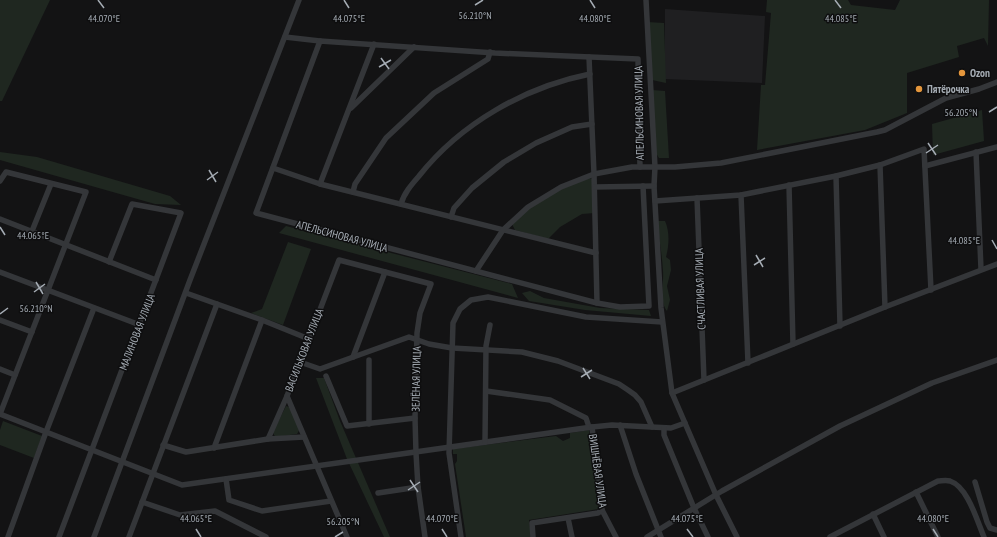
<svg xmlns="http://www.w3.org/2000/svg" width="997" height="537" font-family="'PT Sans Narrow',sans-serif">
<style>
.built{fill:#1f1f21}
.green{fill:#1f2720}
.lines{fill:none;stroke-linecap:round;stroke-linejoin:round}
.minor{stroke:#343639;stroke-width:5.5}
.ticks{fill:none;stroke:#a5acb4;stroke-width:1.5}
.poi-dot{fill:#e4963c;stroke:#0e0e0f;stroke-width:1.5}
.labels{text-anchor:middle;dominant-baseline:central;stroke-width:3;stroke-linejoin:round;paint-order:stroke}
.poi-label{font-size:11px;font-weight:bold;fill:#a5acb4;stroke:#0e0e0f;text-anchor:start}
.street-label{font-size:11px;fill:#a5acb4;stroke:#0e0e0f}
.ticks-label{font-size:10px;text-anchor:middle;fill:#a5acb4;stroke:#0e0e0f;stroke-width:3;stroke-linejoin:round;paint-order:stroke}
</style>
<rect width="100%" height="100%" fill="#131314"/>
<!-- built -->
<path class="built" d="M665,9L765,16L762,83L665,79Z"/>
<!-- green -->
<g class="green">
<path d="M0,0H50L2,101H0Z"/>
<path d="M767,0H848L851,5L895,10L900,0H989L988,46L984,38L957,46L959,57L907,73V113L865,130L757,150L761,85H765L771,13L766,12Z"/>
<path d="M647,22L664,23L666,83L652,80Z"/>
<path d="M652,90L665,91L669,158H659L653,148Z"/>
<path d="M982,110L984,141L933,155L932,124Z"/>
<path d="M0,152L37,157L170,196L181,205L155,204L0,160Z"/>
<path d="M588,178L593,179L595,213L582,214L560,227L548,239L515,230L512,224L525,211L552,193Z"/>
<path d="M657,221H665C670,232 669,246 666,257L670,260L671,270L667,286L670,300L667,311C659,301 664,283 663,271C662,254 659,238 657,221Z"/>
<path d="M286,226L512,284L518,298L279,233Z"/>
<path d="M288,242L311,249L283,325L251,313L262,309Z"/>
<path d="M530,291L544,298L600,308L649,310L651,316L585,310L529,301L522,293Z"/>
<path d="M316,378H324L340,421L390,537H384L347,459Z"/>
<path d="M286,406L289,407L300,429L297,434L276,437L274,435L273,432Z"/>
<path d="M3,421L42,436L34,458L0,445V430Z"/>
<path d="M589,430L599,509L529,520L531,537H466L455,464L457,461V454H453V449L556,436L563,441L570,438V433Z"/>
</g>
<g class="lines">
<!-- minor -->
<g class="minor">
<path d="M646,0L655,167L654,186L661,308L672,393L716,495L737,537"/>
<path d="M285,37L320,41"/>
<path d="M589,57L594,174L597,303"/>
<path d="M351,108L414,47"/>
<path d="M976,152L981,269"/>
<path d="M880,165L885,307"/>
<path d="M925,166L997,147"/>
<path d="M640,167L638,59L495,53L320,41L256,213L597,303L620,307L649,306L643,186"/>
<path d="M273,168L320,184L596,253"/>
<path d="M836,176L840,326"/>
<path d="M0,181L6,172L86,192L0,414"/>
<path d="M320,184L374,44"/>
<path d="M789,185L793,344"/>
<path d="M595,187L654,186"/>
<path d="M353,192L355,184L386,138L434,93L488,59L490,52"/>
<path d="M741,195L748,363"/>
<path d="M697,198L704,380"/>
<path d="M655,201L741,195L836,176L880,165L924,149L931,290"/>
<path d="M401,204C404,193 412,184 419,176C461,123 525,87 590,74"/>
<path d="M451,217L454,208L472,188L504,162L536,143L572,127L592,124"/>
<path d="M0,219L156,280"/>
<path d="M32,231L51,184"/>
<path d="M476,271L503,230L528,207L561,187L594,174L632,167H675L721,163L877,132L885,130L946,98L979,89L997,82"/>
<path d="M0,272L140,325"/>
<path d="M186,293L262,320L309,339"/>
<path d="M0,320L32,332"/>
<path d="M353,357L385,272"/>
<path d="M369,360V424"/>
<path d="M300,362L320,369L409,337L429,344L452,348L522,352L558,361L619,384L628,390L635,395L641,402L652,427"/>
<path d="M0,369L15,375"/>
<path d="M326,376L347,426L415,418"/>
<path d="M486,391L550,400L586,418L589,427"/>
<path d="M672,393L885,307L997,264"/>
<path d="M287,396L347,537"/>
<path d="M0,414L182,485L592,427L602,510L616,537"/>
<path d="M620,425L636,474L661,537"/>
<path d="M592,427L612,425L671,428L685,423"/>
<path d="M664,428V435L694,508L708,537"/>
<path d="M268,439L287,396L339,260L431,284L420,313L417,333L415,418L416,453L418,487L425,537"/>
<path d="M485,442L486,346L490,325"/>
<path d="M163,445L186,452L268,439L304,437"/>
<path d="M214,448L262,320"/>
<path d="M226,479L229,500L262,511L331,501"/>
<path d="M975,482L987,522L990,528L997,530"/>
<path d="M916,492L938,537"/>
<path d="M378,493L418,487"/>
<path d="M142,502L180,515L215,511L266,537"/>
<path d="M873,514L884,537"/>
<path d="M568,518L572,537"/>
<path d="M8,537L46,432L94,308"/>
<path d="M59,537L181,213L132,204L109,262"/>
<path d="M94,537L190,280L299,0"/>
<path d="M129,537L217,304"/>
<path d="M461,537L449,453L453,323L460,309L471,300L488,297L586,317L662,322"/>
<path d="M533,537L532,523L598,513L602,510"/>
<path d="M647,537L722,491L840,426L932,383L997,360"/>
<path d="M830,537L938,481C941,481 946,480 950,481C968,487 977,521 984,537"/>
</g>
</g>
<!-- ticks -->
<path class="ticks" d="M98,0L104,8M344,0L349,8M590,0L595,8M835,0L841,8M475,5L483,0M381,58L389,69M379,67L391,60M989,112L997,107M928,143L936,155M926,153L938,145M209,170L216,182M207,180L218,172M0,227L5,235M992,240L997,249M756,255L763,267M754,265L765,258M36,282L43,294M34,292L45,284M0,314L8,308M583,368L590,379M581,377L592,370M410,480L418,492M408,490L420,482M196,529L201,537M442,529L447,537M687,529L693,537M933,529L938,537M335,537L343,532"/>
<!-- markers -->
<g class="poi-dot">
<circle cx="962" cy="73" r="4"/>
<circle cx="919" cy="89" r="4"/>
</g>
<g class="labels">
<!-- poi labels -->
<g class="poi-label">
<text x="970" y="73">Ozon</text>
<text x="927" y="89">Пятёрочка</text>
</g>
<!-- street labels -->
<g class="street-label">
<text transform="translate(639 113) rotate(-91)">АПЕЛЬСИНОВАЯ УЛИЦА</text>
<text transform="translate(342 236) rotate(15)">АПЕЛЬСИНОВАЯ УЛИЦА</text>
<text transform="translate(700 289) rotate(-92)">СЧАСТЛИВАЯ УЛИЦА</text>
<text transform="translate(137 332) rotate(-69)">МАЛИНОВАЯ УЛИЦА</text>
<text transform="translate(304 350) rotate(-69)">ВАСИЛЬКОВАЯ УЛИЦА</text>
<text transform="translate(416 379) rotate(-89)">ЗЕЛЁНАЯ УЛИЦА</text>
<text transform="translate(598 471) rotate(82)">ВИШНЁВАЯ УЛИЦА</text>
</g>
</g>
<g class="ticks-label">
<text x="475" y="19">56.210°N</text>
<text x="104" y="22">44.070°E</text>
<text x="349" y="22">44.075°E</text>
<text x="595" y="22">44.080°E</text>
<text x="841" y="22">44.085°E</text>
<text x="961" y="116">56.205°N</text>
<text x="33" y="239">44.065°E</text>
<text x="964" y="244">44.085°E</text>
<text x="36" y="312">56.210°N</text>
<text x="196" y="522">44.065°E</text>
<text x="442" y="522">44.070°E</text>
<text x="687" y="522">44.075°E</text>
<text x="933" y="522">44.080°E</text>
<text x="343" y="525">56.205°N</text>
</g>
</svg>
